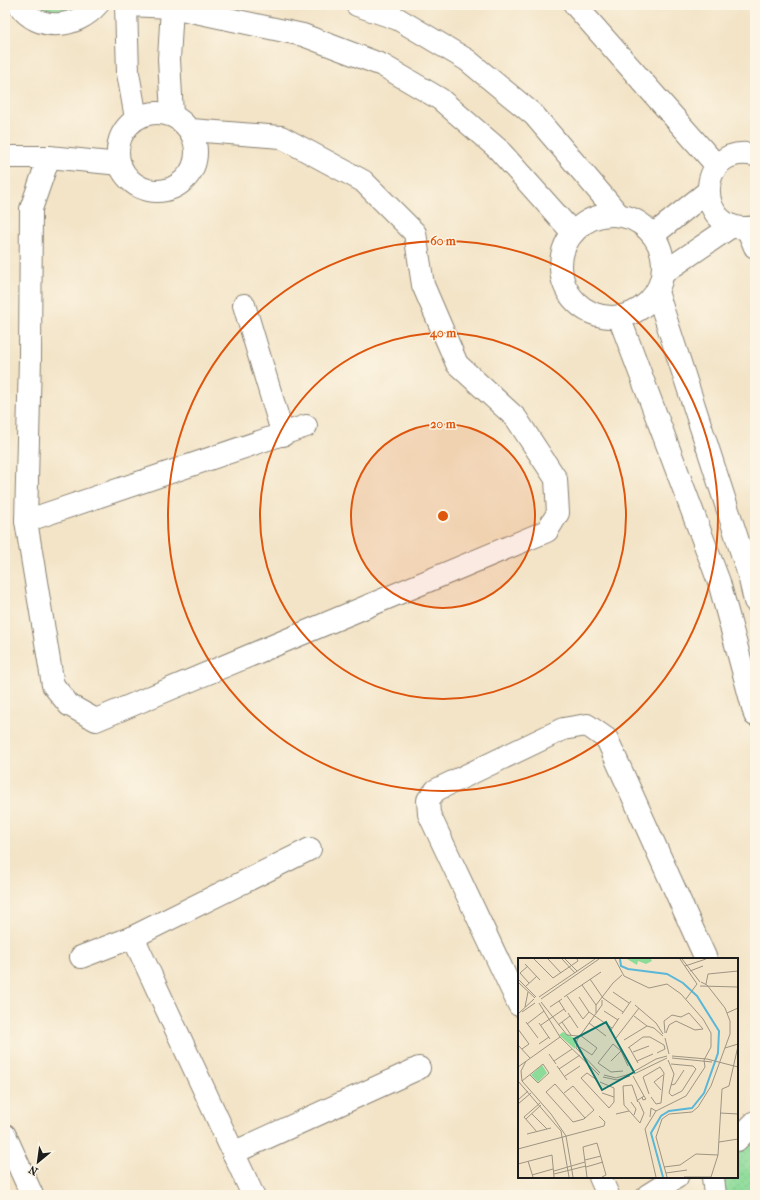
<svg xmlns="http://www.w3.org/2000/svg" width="760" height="1200" font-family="'IM FELL French Canon',serif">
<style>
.garden{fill:url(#garden-dots);stroke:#547c5a}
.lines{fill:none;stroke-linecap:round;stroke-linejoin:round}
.minor-casing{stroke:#888072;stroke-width:24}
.minor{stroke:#fff;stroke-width:22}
.ring{fill:none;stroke:#de560d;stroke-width:2}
.inset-river{fill:none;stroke:#5ab7d8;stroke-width:2}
.inset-road{fill:none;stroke:#9d9483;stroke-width:1}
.view{fill:#0f766e;fill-opacity:0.15;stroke:#0f766e;stroke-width:2}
.inset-edge{fill:none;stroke:#1c1c1c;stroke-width:2}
.centre{fill:#de560d;stroke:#fcf5e5;stroke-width:2}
.ring-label{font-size:12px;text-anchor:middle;font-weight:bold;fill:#de560d;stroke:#fcf5e5;stroke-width:3;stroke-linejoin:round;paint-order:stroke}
</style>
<defs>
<pattern id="garden-dots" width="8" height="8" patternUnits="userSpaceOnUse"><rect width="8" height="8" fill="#8cdb99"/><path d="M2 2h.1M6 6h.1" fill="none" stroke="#78bb83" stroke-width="1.8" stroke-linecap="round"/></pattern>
</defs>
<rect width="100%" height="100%" fill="#fcf5e5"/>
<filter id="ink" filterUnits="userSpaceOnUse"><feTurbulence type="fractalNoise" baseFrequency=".025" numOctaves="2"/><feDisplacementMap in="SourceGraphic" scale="8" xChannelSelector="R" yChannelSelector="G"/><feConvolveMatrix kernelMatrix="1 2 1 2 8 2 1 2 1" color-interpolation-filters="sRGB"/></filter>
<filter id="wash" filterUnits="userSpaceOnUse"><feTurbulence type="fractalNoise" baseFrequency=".012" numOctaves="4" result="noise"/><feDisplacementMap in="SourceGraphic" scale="16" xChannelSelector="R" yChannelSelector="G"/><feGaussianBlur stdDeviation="0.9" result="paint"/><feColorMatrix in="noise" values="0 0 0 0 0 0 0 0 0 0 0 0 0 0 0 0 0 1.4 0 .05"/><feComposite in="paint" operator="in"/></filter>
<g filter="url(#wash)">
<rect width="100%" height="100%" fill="#f3e4c7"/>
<!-- garden -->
<g class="garden">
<path d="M19,5H97L78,21Z"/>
<path d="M755,1122V1195H715L713,1177H737V1140Z"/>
</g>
</g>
<g filter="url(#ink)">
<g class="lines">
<defs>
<g id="minor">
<path d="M19,5C38,33 77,28 97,5"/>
<path d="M126,5L128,73L136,118"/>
<path d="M128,5L172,7L303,35L382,65L440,99L498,149L573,233"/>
<path d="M357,5L398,19L467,60L534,115L619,215"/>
<path d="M575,5L717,166"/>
<path d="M172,7L169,59L172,115"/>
<circle cx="157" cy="152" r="39"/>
<path d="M755,155C693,142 694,239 755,227"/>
<path d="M5,157H49L120,164"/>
<path d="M49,157L31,209L30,358L26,521L53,685L69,705L96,720L547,531L558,513L556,479L516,418L457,364L423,285L415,233L363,181L281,137L191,130"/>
<circle cx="612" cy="266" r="51"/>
<path d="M747,228L755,247"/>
<path d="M653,235L707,192"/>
<path d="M663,273L732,226"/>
<path d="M657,292L749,575L755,601"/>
<path d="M244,305L283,435"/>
<path d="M619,317L719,582L755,715"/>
<path d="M26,521L306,426"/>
<path d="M133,937L253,1195"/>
<path d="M81,957L133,937L310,849"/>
<path d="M519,1005L429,814L428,800L436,790L563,729L587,725L607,739L706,959"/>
<path d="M5,1135L32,1195"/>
<path d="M737,1140L755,1122"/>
<path d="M233,1153L419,1068"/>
<path d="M600,1177L608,1195"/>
<path d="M713,1177L715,1195"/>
<path d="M648,1195L677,1177"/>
</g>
</defs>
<!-- minor casing -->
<use href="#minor" class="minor-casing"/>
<!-- minor -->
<use href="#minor" class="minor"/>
</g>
</g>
<!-- distance rings -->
<circle cx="443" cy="516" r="92" fill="#de560d" fill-opacity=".12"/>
<g class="ring">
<circle cx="443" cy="516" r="92"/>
<circle cx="443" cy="516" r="183"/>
<circle cx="443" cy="516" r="275"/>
</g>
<!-- overview -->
<g transform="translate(518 958)">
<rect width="220" height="220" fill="#f3e4c7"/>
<path d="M24,107L29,115L20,124L13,117Z" fill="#8cdb99"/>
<path d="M45,74L58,81L57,91L41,77Z" fill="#8cdb99"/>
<path d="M109,1H133L134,3L128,6L120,3L119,7Z" fill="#8cdb99"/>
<path class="inset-river" d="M102,1L103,8L110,11L149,16L165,25L179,38L201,73L200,95L186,135L174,150L151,153L143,158L133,175L145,219"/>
<path class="inset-road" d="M16,1L35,20L60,3L59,1M30,1L43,15M44,1L57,15M47,1L59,13M97,1L106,18L131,30L149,26L163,36L185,61L193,75V89L186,102L187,109L168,138L138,153L127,171L138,219M162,1L179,26M164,1L182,24M7,6L22,22M10,8L2,15L11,25M167,8L188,1M172,13L185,8M0,21L18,39M72,21L85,40L105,54M0,24L17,40M188,26L190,16L220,13M64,27L78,47M182,28L220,29M7,29L19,18M95,34L111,45M49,38L65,61L71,54M21,39L77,1M46,39L83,14M61,39L71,54L94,70M23,41L81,1M168,41L179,26M41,43L48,54M23,44L49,77L60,78M21,45L42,79L81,117M117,47L138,65L145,76M7,49L10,34M32,49L44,41M86,53L100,62M4,54L17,45M50,55L60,70M78,55V47L95,25L104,17M209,55L220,50M0,56L16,41M104,56L113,43M116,58L129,68M8,64L20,80M44,64L53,77M21,65L32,81M71,65L88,78M9,66L26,53M23,67L46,51M40,67L52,58M0,71L11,86L4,91M93,72L101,60M147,75L146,63L154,57L163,59L171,55L185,71L177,72L158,63L151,67L148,75M98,80L121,50M147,80L151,96M106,82L129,68L136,70L145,78M21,86L31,79M0,87L12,100M62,89L74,97L79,90L62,77M111,89L120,105M58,90L59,82L84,47V42M58,90L82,115M110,90L125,79H132L146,87L147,91L139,95M207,90L220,86M115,94L131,88M31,96L38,106M154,98L189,101L220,109M154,100L194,104M150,102L156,116L151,135L154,138L164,133L178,111L175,108L153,106M8,103L3,113L4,123L33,156L48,178L55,219M36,103L54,91M93,103L103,93M119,103L135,96M39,108L49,122M0,109L42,79M41,111L62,97M105,113L93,114L80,105L95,86L103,93L110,108M115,114L138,101L149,98M116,116L149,100M86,117L98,120L112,116M47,118L62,108M115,118L126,138M85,119L99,122L112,118M79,122L69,115L63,120L91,150L96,144V130L82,124M0,123L43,173L51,219M4,123L25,106L31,115L20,125L12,117M153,127L157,126L166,112M143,132L136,124L145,117M46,135L55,128L76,152L67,160L66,161L55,164L28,134L37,126L67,160M84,135L96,139M131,136L125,119L142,109L146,115L143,145L138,146L133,139M0,142L10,133M119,142L120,144L114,127L105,128L106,147L122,165L126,155L121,144M120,142L126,138L128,141L125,142L124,139M113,144L118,151L116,157M0,146L13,135M202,155L220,156M14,156L29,171M98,156L111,153M132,159L133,150L138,153M8,161L23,147M19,174L6,159L22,145M9,176L33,170M201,184L220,181M0,191L86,168L87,164L81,158M67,202L83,198M10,203L15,219M0,206L34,197L36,219M68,209L85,204M146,209L162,207L178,196L200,197M36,213L67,204M148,215L169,212M36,216L68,208M14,217L35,211M69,219L65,189L79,185L88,217L84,219M149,219L138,179L144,161L151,156L174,154L180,149L193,128L212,76V63L207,50L189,27L183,24M166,219H193M193,219L200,197L204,131L211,128L220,88"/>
<path class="view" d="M88,64L116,114L84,132L56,81Z"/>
<rect width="220" height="220" class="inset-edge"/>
</g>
<circle cx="443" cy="516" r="6" class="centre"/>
<g class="ring-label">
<text x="443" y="245">60 m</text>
<text x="443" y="337">40 m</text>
<text x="443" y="428">20 m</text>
</g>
<!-- margin -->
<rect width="760" height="1200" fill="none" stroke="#fcf5e5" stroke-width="20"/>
<!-- north arrow -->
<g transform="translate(38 1162) rotate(209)" stroke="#fcf5e5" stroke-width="3" paint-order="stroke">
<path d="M0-3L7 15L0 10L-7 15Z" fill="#1c1c1c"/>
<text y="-6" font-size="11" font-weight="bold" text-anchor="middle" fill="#1c1c1c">N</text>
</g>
</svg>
